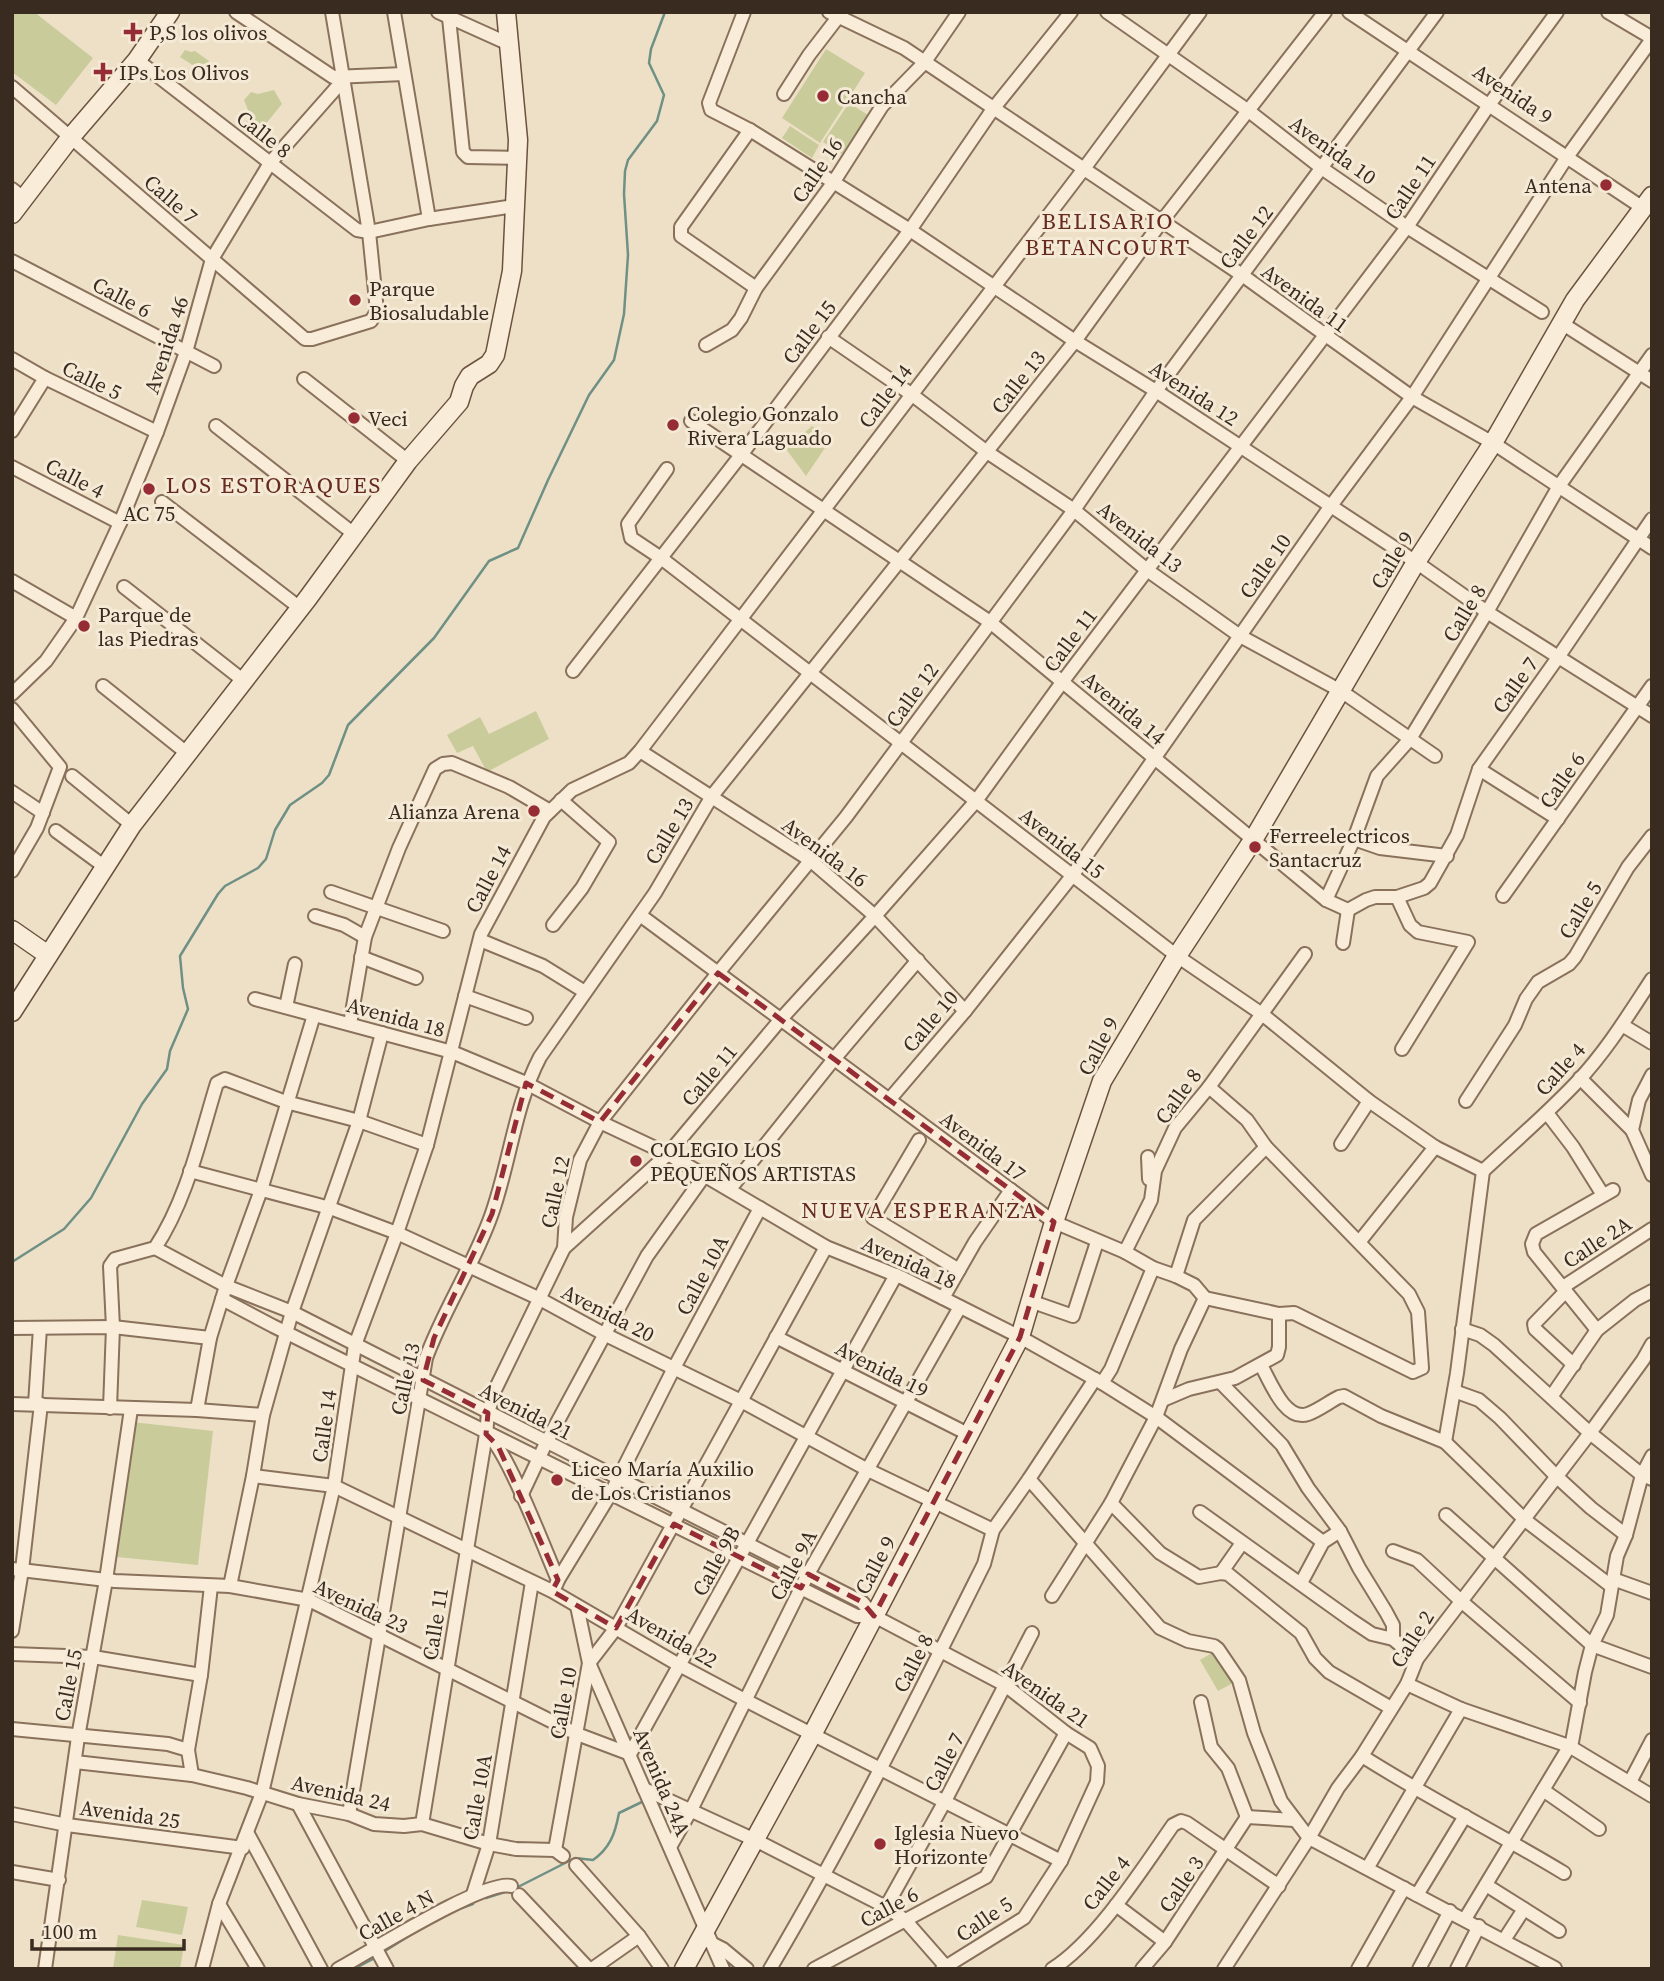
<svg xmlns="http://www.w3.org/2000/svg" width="1664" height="1981" font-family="'Source Serif 4',serif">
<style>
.green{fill:#c9cc9a}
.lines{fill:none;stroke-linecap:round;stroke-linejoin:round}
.stream{stroke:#6e9085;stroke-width:2.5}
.street-casing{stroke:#89715c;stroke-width:16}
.secondary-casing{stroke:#6b523f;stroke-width:21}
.street{stroke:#f9edda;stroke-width:12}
.secondary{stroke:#f9edda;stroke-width:18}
.marked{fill:none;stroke:#972d34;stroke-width:5;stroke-dasharray:14 9;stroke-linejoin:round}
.poi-dot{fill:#972d34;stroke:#f5ead6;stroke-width:2.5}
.labels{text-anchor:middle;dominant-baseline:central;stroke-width:6;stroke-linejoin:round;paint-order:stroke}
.poi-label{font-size:21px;fill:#3a2b20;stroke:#f5ead6;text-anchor:start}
.street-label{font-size:21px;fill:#3a2b20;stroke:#f5ead6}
.neighbourhood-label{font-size:23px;letter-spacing:2px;fill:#662a1f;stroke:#f5ead6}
</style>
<rect width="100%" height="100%" fill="#eee0c6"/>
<!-- green -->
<g class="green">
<path d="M12,12H34L93,58L56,105L12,72Z"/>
<path d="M826,49L865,73L820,143L782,118Z"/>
<path d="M185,50L191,52L195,51L209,61L205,73L180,57Z"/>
<path d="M274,90L282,104L255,137L242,128L250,115L244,100L251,92L258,94Z"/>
<path d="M849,103L868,115L842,154L823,142Z"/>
<path d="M790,126L819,145L812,158L782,138Z"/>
<path d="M812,426L831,439L806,476L786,449Z"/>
<path d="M536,711L549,739L487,772L473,746L457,753L447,735L480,717L489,734Z"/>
<path d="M132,1422L213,1431L198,1565L117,1557Z"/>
<path d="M1217,1650L1235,1682L1218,1691L1200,1660Z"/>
<path d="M142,1900L188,1907L182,1935L136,1927Z"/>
<path d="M118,1935L184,1945L180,1969H113Z"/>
</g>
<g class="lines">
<!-- stream -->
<g class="stream">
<path d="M12,1262L64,1229L91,1198L142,1104L167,1069L170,1051L188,1009L183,988L180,956L218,894L225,886L258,868L266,859L275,830L290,805L322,783L329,775L348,725L434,638L489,561L518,548L548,480L589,395L614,360L624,314L628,255L624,194L625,171L628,160L657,121L664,95L649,63L651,49L665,12"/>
<path d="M514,1889L575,1858L593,1860C610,1848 615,1834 619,1813L646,1800"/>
<path d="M486,1898L505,1892"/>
<path d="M456,1910L473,1904"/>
<path d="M385,1951L415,1932"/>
<path d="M354,1969L373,1959"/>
</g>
<defs>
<g id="street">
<path d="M236,12L333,77L404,74"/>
<path d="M394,12L429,219"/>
<path d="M438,12L509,44"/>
<path d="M744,12L709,103L711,110L750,130L910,230L1075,341L1156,391L1416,562L1487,612L1652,716"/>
<path d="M829,12L904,48L1242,275L1412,397L1493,443L1652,548"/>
<path d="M1107,12L1250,112L1323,169L1407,227L1542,312"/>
<path d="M1349,12L1643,208"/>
<path d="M1608,12L1652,38"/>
<path d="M449,18L463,152L468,157L517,158"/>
<path d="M137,60L357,230L369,232L429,219L514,206"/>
<path d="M12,87L305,339H312L371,321L377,311L369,232L332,12"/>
<path d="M784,94L809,55L842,12"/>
<path d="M750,130L681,227V236L756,288"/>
<path d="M12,189L25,199"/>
<path d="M12,261L214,366"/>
<path d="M1563,324L1652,381"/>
<path d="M828,337L911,394L987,452L1074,510L1147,570L1240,636L1341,691L1435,756"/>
<path d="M706,345L732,330L741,318L756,288L833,183L882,106L924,63L959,12"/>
<path d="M12,359L45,378L157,432"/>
<path d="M304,379L408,461"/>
<path d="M691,421L990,622L1326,900L1348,910"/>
<path d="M216,426L354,534"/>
<path d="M12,431L45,378"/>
<path d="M12,467L120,523"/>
<path d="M667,469L628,524L631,538L661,558L1177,956L1262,1014L1369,1101L1435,1147L1483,1171"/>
<path d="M162,502L300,608"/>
<path d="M12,581L76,618"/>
<path d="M124,587L244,681"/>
<path d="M573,671L741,455L910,230L993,109L1071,12"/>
<path d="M103,686L188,754"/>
<path d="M12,694L46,661L76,618L120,523L157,432L186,352L212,259L270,163L345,78"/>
<path d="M12,709L60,767L37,828L12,871"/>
<path d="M640,751L810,860L875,916L965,1011"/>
<path d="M1479,769L1558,819"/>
<path d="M72,776L132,825"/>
<path d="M12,792L43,813"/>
<path d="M56,831L105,867"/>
<path d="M1354,839L1380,848L1447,856"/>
<path d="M331,892L443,931"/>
<path d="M1503,896L1652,686"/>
<path d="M1397,897L1410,925L1418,932L1468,942L1402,1049"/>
<path d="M1326,900L1354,839L1377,776L1410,739L1487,612L1559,486L1652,355"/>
<path d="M1348,910L1366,900L1375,897H1397L1424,888L1430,883L1457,835L1479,769L1559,656L1652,519"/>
<path d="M640,915L1054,1222L1125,1252L1153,1268L1176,1276L1194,1285L1205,1298L1279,1314L1294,1313L1413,1372L1422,1368L1418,1312L1409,1294L1266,1147L1247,1120L1209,1087"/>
<path d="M315,916L344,925L365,937"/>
<path d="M553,925L582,888L609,842L561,800"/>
<path d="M480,940L543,966L585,992"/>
<path d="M1343,943L1348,910"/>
<path d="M361,957L416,978"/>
<path d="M465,996L526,1018"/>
<path d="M255,999L452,1052L526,1083L600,1122L668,1154L826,1247L903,1278L1020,1337L1102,1383L1156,1417L1323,1542"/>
<path d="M286,1007L295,964"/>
<path d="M350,1024L365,937L399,848L435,769L443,764L452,763L509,787L550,811"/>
<path d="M1622,1025L1652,1043"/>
<path d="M1652,1075L1639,1100L1632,1130L1652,1175"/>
<path d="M1580,1078L1632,1130"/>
<path d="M889,1100L965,1011L1072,876L1330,507L1412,397L1567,157L1652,39"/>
<path d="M1466,1101L1515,1025L1526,999L1538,982L1569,964L1575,957L1628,867L1652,836"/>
<path d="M1547,1113L1573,1147L1603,1195"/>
<path d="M919,1140L873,1218L959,1270"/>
<path d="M1341,1144L1369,1101"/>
<path d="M1148,1157L1149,1179"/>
<path d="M190,1171L330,1208L397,1233L538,1298L604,1334L741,1401L868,1470L993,1530"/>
<path d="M1483,1171C1515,1141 1548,1113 1578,1081C1607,1050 1629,1014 1652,979"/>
<path d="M730,1189L834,1059L918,960"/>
<path d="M1360,1241L1435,1147"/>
<path d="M155,1248L226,1286L292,1312L862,1602L874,1616L1005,1685L1066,1733L1090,1748L1098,1766L1097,1782L1061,1861L1024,1918L942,1969"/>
<path d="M564,1248L668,1154L781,1019L875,916L976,801L1063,681L1407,227L1489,105L1557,12"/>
<path d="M1125,1252L1151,1200L1155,1171L1175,1128L1209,1087L1305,954"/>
<path d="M1176,1276L1194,1220L1266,1147"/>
<path d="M1563,1287L1652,1229"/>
<path d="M1566,1291L1534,1324L1535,1329L1574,1365"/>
<path d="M943,1298L975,1242L1011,1190"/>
<path d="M222,1299L273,1326L857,1616H874"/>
<path d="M1030,1301L1073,1316L1097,1242"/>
<path d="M12,1328L113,1327L210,1338"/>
<path d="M1462,1329L1480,1335L1494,1345L1590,1433L1642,1475L1652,1479"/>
<path d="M1597,1330L1534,1252L1532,1244L1536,1234L1613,1190"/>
<path d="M776,1337L970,1435"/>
<path d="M1261,1365C1270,1381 1285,1422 1308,1414C1319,1410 1329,1402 1339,1397L1344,1396L1381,1416L1445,1442L1525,1520L1611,1586"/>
<path d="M1102,1383L1111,1369L1153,1268"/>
<path d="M1221,1383L1282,1445L1308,1488L1340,1531L1359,1568L1386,1612L1393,1625V1639"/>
<path d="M1454,1391L1479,1400L1500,1418L1556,1476L1591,1508L1626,1535"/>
<path d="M1551,1397L1597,1330L1635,1300L1652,1291"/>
<path d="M1163,1400L1189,1389L1235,1378L1277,1355L1279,1347V1314"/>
<path d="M12,1404L197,1410L263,1415"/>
<path d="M35,1404L40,1328"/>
<path d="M110,1408L113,1327L110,1266L115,1259L155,1248C187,1200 200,1138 217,1083L225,1079L286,1102L359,1121L427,1145"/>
<path d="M197,1410L210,1338L226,1286L261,1190L314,1015"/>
<path d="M488,1435C508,1452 545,1550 558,1580L556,1585"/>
<path d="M1445,1442L1457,1373L1483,1171"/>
<path d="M253,1476L334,1486L552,1591L679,1665L745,1700L1061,1861"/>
<path d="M1029,1479L1160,1628L1188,1641L1214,1646L1218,1649L1239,1680L1254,1733L1281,1801L1309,1838L1555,1968"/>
<path d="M521,1496L546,1443L647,1256L704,1176"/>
<path d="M1111,1503L1160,1553L1199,1577L1221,1573L1228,1574L1301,1633L1315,1658L1329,1672L1391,1708"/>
<path d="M1200,1512L1351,1620L1372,1634L1393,1639L1417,1659"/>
<path d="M1446,1515L1592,1645L1652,1667"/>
<path d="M1393,1551L1417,1560L1461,1601L1580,1703"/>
<path d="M12,1569L115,1581L230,1586L309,1600L577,1734L630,1754L896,1275"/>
<path d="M1221,1573L1242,1543"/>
<path d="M1613,1579L1652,1593"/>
<path d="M558,1580L611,1493L674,1368L760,1208"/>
<path d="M1301,1583L1323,1542L1340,1531"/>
<path d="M230,1586L253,1476L263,1415L292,1312L359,1121L382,1033"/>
<path d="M1052,1596L1111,1503L1156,1417L1181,1349L1205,1298"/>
<path d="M577,1606L589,1663L723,1969"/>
<path d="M12,1631L22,1570L41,1404"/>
<path d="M12,1654L93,1657L201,1675"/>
<path d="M1407,1684L1461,1709L1569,1746L1652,1796"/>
<path d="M1201,1702L1211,1747L1228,1768L1247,1817"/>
<path d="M12,1729L168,1744L188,1750L192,1775"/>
<path d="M188,1750L201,1675L211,1586"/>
<path d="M1362,1756C1428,1798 1498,1833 1564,1873"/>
<path d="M75,1762L192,1775L247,1788L298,1804L349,1814L374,1824L404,1826L422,1824L489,1844L516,1849L555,1850L563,1856"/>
<path d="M1630,1782L1652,1740"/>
<path d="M644,1789L755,1840L886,1907L905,1920L948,1969"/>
<path d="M1543,1790L1599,1829"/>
<path d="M298,1804L387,1969"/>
<path d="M12,1814L67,1825L243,1848"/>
<path d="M349,1814L426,1358C444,1309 473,1266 491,1216C510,1164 514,1107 540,1057L655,893L712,796L1075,341L1162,221L1325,12"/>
<path d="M1247,1817L1294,1820"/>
<path d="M422,1824L486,1434L488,1413L494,1392L564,1248L566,1217L580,1160L600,1122L718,973L846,817L1074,510L1156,391L1437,12"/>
<path d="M248,1834L321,1969"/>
<path d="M670,1847L691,1810L808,1574L960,1307"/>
<path d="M555,1850L589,1663L616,1628L826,1247"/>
<path d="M576,1865L639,1936L662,1969"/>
<path d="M1368,1867L1461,1709"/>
<path d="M12,1872L59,1880"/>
<path d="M1486,1885L1559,1931"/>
<path d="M473,1894L489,1844L532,1582"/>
<path d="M519,1895L589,1969"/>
<path d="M1417,1895L1465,1816"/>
<path d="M219,1904L258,1969"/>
<path d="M1116,1905L1165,1942"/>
<path d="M886,1907L945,1801L1032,1633"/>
<path d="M1465,1919L1572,1742L1585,1672L1592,1645L1607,1615L1617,1556L1626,1535L1642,1475L1652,1456"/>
<path d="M1504,1940L1524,1909"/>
<path d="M711,1943L723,1949L747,1969"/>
<path d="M45,1969L78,1737L106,1580L131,1409"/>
<path d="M202,1969L219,1904L262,1793L334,1486L355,1345L397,1233L427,1145L481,934L544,817L572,790L629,763L640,751L1083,170L1200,12"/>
<path d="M338,1969C368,1953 485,1879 511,1886"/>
<path d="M592,1969L639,1936"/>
<path d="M770,1969C848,1837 916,1700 984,1564L993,1530L1029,1479L1095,1379"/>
<path d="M814,1969L986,1877L1066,1733"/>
<path d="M1052,1969C1096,1942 1143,1868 1173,1825L1181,1821L1187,1823L1279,1886"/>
<path d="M1142,1969L1165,1942L1247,1817"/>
<path d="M1224,1969L1309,1838L1338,1788L1362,1756L1407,1684L1417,1659L1590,1433L1643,1360L1652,1344"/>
<path d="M1358,1969L1404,1888"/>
<path d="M1419,1969L1450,1911"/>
<path d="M1457,1969L1479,1926"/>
</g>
<g id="secondary">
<path d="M12,214L70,138L137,60L170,12"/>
<path d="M12,930L48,955"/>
<path d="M12,1012L132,825L308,598L408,461L459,402L464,386L470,376L489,364L495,355L512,271L518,140L506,12"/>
<path d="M684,1969L812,1735L1020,1337L1054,1222L1102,1081L1177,956L1253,840L1416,562L1493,443L1575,300L1652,196"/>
</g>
</defs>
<!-- street casing -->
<use href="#street" class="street-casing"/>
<!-- secondary casing -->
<use href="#secondary" class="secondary-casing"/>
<!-- street -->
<use href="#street" class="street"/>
<!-- secondary -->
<use href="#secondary" class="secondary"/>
</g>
<!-- marked area -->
<path class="marked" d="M718,973L1054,1222L1020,1337L874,1616L862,1602L808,1574L801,1588L674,1524L616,1628L552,1591L558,1580L498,1446L486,1434L488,1413L423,1380L434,1338L492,1214L526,1083L600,1122Z"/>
<!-- markers -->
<g class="poi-dot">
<path d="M129.5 21.5h7v7h7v7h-7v7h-7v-7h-7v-7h7z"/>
<path d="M99.5 61.5h7v7h7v7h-7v7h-7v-7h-7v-7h7z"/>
<circle cx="823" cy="96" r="7"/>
<circle cx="1606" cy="185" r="7"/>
<circle cx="355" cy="300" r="7"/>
<circle cx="354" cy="418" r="7"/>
<circle cx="673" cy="425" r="7"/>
<circle cx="149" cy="489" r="7"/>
<circle cx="84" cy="626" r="7"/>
<circle cx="534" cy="811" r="7"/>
<circle cx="1255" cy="847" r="7"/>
<circle cx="636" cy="1161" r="7"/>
<circle cx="557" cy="1480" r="7"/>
<circle cx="880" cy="1844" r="7"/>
</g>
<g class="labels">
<!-- poi labels -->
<g class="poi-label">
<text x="149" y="32">P,S los olivos</text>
<text x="119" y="72">IPs Los Olivos</text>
<text x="837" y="96">Cancha</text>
<text x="1592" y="185" text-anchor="end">Antena</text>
<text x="369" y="288">Parque<tspan x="369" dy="24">Biosaludable</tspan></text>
<text x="687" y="413">Colegio Gonzalo<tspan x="687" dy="24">Rivera Laguado</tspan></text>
<text x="368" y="418">Veci</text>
<text x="149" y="513" text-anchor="middle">AC 75</text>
<text x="98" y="614">Parque de<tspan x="98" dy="24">las Piedras</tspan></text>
<text x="520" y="811" text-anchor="end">Alianza Arena</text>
<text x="1269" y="835">Ferreelectricos<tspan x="1269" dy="24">Santacruz</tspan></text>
<text x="650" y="1149">COLEGIO LOS<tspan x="650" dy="24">PEQUEÑOS ARTISTAS</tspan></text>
<text x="571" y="1468">Liceo María Auxilio<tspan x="571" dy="24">de Los Cristianos</tspan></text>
<text x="894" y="1832">Iglesia Nuevo<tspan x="894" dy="24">Horizonte</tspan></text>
</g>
<!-- street labels -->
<g class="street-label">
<text transform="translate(1513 94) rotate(34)">Avenida 9</text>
<text transform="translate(264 134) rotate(38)">Calle 8</text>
<text transform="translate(1333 150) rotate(36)">Avenida 10</text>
<text transform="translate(817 170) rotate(-56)">Calle 16</text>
<text transform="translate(1410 187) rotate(-56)">Calle 11</text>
<text transform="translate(171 199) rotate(41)">Calle 7</text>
<text transform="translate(1246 237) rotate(-53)">Calle 12</text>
<text transform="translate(122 297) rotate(28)">Calle 6</text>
<text transform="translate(1305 298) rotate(36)">Avenida 11</text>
<text transform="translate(809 332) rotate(-53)">Calle 15</text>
<text transform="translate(166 345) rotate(-72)">Avenida 46</text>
<text transform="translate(92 380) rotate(26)">Calle 5</text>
<text transform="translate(1018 382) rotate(-52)">Calle 13</text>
<text transform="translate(1194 393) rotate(33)">Avenida 12</text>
<text transform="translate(885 396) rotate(-53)">Calle 14</text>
<text transform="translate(75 478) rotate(27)">Calle 4</text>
<text transform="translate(1140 537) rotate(38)">Avenida 13</text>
<text transform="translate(1392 560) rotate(-59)">Calle 9</text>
<text transform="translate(1265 566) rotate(-55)">Calle 10</text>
<text transform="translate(1464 613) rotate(-59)">Calle 8</text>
<text transform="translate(1070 640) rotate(-53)">Calle 11</text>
<text transform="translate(1515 685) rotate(-55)">Calle 7</text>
<text transform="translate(912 695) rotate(-54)">Calle 12</text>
<text transform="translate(1124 708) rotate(40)">Avenida 14</text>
<text transform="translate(1562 780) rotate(-55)">Calle 6</text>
<text transform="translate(669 831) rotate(-59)">Calle 13</text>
<text transform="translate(1062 843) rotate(38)">Avenida 15</text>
<text transform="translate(825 852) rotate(37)">Avenida 16</text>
<text transform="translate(488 879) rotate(-62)">Calle 14</text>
<text transform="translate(1580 910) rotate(-59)">Calle 5</text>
<text transform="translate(396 1017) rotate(15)">Avenida 18</text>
<text transform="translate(930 1021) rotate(-50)">Calle 10</text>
<text transform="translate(1098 1046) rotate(-62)">Calle 9</text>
<text transform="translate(1560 1069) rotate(-48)">Calle 4</text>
<text transform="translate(709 1075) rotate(-50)">Calle 11</text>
<text transform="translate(1178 1096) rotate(-54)">Calle 8</text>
<text transform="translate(983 1146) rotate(37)">Avenida 17</text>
<text transform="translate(555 1192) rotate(-78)">Calle 12</text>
<text transform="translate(1597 1242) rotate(-33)">Calle 2A</text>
<text transform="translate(909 1262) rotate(24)">Avenida 18</text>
<text transform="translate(702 1275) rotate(-62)">Calle 10A</text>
<text transform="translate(608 1313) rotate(27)">Avenida 20</text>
<text transform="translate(882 1369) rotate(27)">Avenida 19</text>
<text transform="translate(405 1379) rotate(-78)">Calle 13</text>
<text transform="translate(526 1411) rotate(27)">Avenida 21</text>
<text transform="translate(324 1426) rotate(-82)">Calle 14</text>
<text transform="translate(716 1561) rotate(-61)">Calle 9B</text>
<text transform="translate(793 1565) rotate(-62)">Calle 9A</text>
<text transform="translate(875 1565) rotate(-62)">Calle 9</text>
<text transform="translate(361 1606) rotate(25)">Avenida 23</text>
<text transform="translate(435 1624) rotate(-81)">Calle 11</text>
<text transform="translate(672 1637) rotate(30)">Avenida 22</text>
<text transform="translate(1412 1639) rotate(-58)">Calle 2</text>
<text transform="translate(913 1663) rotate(-63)">Calle 8</text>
<text transform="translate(68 1685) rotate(-79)">Calle 15</text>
<text transform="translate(1046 1694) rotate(35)">Avenida 21</text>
<text transform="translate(563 1703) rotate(-80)">Calle 10</text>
<text transform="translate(944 1762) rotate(-63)">Calle 7</text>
<text transform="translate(662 1782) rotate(67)">Avenida 24A</text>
<text transform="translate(341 1793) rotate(13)">Avenida 24</text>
<text transform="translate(477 1797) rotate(-80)">Calle 10A</text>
<text transform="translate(130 1814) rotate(8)">Avenida 25</text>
<text transform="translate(1106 1883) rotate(-52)">Calle 4</text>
<text transform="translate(1181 1884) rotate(-56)">Calle 3</text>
<text transform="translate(889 1907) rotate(-28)">Calle 6</text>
<text transform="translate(396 1915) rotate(-29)">Calle 4 N</text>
<text transform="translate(984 1919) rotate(-34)">Calle 5</text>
</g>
<!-- neighbourhood labels -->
<g class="neighbourhood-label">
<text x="1108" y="221">BELISARIO<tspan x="1108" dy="26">BETANCOURT</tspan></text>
<text x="274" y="485">LOS ESTORAQUES</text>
<text x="920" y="1210">NUEVA ESPERANZA</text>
</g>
</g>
<!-- border -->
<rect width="1664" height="1981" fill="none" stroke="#3a2b20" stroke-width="28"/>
<!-- scale -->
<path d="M32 1939v10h152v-10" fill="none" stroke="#3a2b20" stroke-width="3.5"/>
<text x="42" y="1939" font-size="21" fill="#3a2b20" stroke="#f5ead6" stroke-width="5" paint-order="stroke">100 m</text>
</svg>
